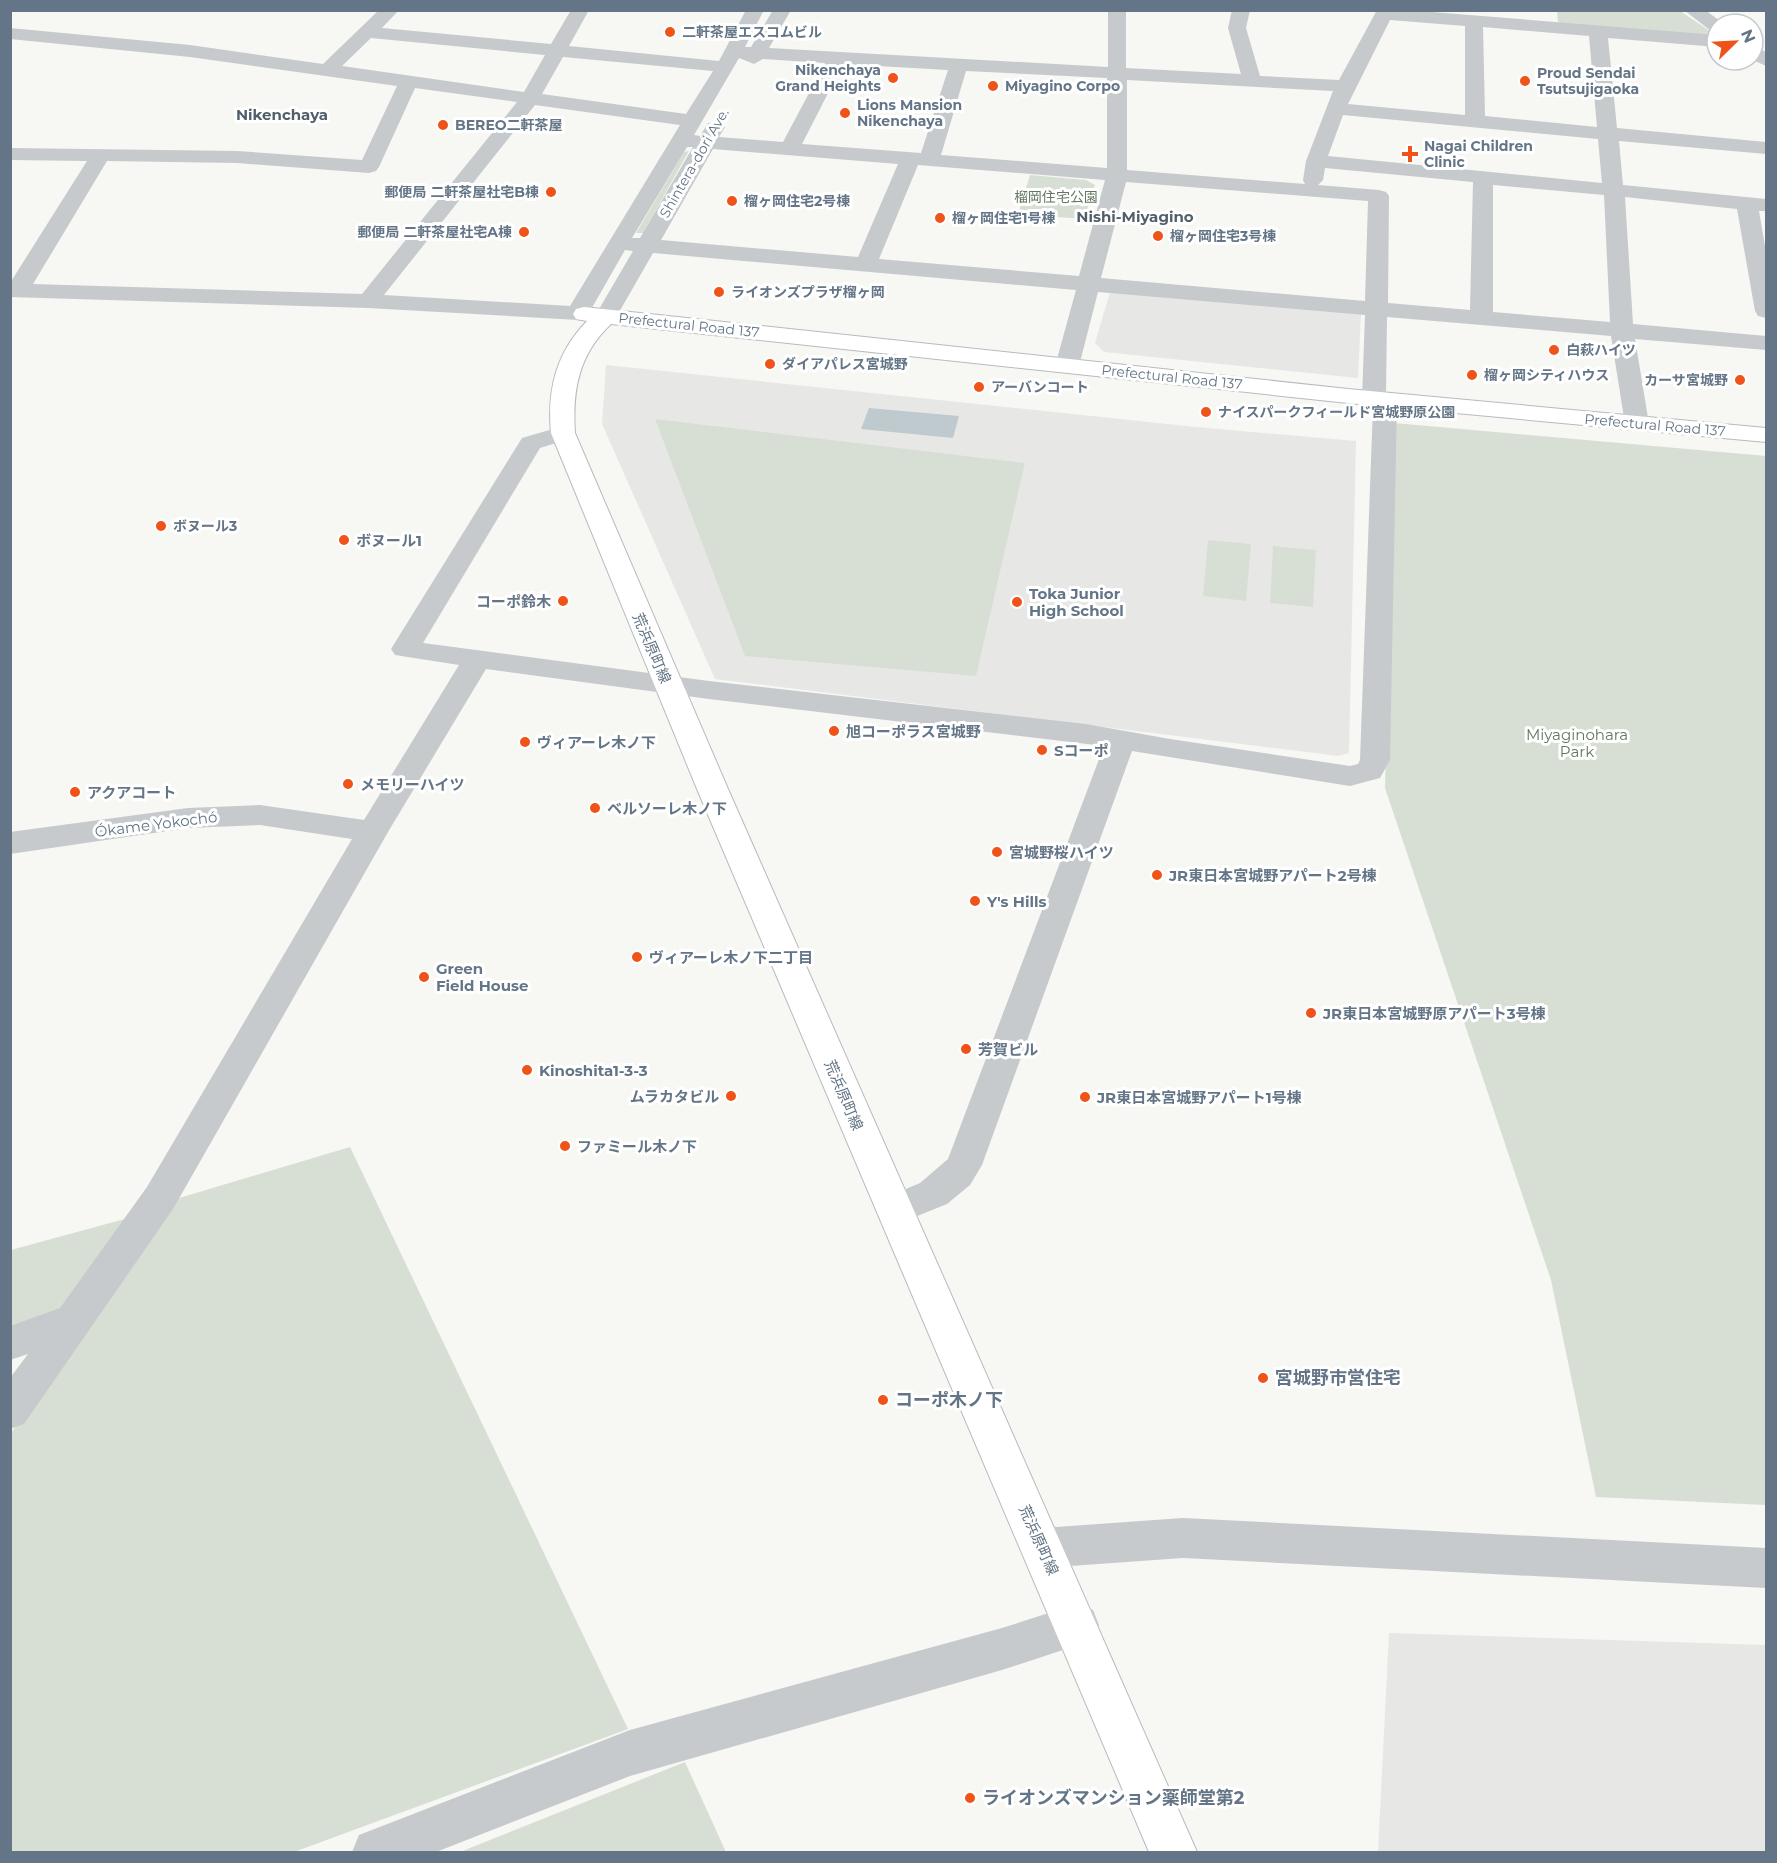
<svg xmlns="http://www.w3.org/2000/svg" width="1777" height="1863" font-family="Montserrat,'Noto Sans JP',sans-serif">
<style>
.built{fill:#e7e8e6}
.green{fill:#d7dfd4}
.water{fill:#bfcacf}
.lines{fill:none;stroke-linecap:round;stroke-linejoin:round}
.major-casing{stroke:#b7bbbf;stroke-width:2}
.minor{fill:#c6cacd;fill-rule:evenodd}
.major{fill:#fff;fill-rule:evenodd}
.poi-dot{fill:#f05319;stroke:#fff;stroke-width:2}
.labels{text-anchor:middle;dominant-baseline:central;stroke-width:6;stroke-linejoin:round;paint-order:stroke}
.far-poi-label{font-size:14px;font-weight:bold;fill:#637586;stroke:#fff;text-anchor:start}
.far-street-label{font-size:14px;fill:#637586;stroke:#fff}
.far-park-label{font-size:14px;fill:#63785f;stroke:#fff}
.far-quarter-label{font-size:15px;font-weight:bold;fill:#525f6b;stroke:#fff}
.poi-label{font-size:15px;font-weight:bold;fill:#637586;stroke:#fff;text-anchor:start}
.street-label{font-size:15px;fill:#637586;stroke:#fff}
.park-label{font-size:15px;fill:#63785f;stroke:#fff}
.near-poi-label{font-size:18px;font-weight:bold;fill:#637586;stroke:#fff;text-anchor:start}
</style>
<rect width="100%" height="100%" fill="#f7f7f3"/>
<!-- built -->
<g class="built">
<path d="M1111,289L1361,313L1358,378L1104,352L1095,343Z"/>
<path d="M606,365L1196,427L1356,441L1349,753L1338,756L715,679L602,424Z"/>
<path d="M1389,1633L1766,1645V1852H1378Z"/>
</g>
<!-- green -->
<g class="green">
<path d="M1557,11H1680L1713,33L1709,37L1567,26L1558,22Z"/>
<path d="M689,151L643,233H636L684,152Z"/>
<path d="M1030,175L1086,180L1095,185L1084,219L1018,214Z"/>
<path d="M655,419L1025,463L976,676L745,656Z"/>
<path d="M1394,423L1766,456V1505L1596,1497L1551,1280L1385,788Z"/>
<path d="M1208,540L1251,544L1246,601L1203,596Z"/>
<path d="M1273,546L1316,550L1313,607L1270,603Z"/>
<path d="M350,1147L628,1729L294,1852H11V1433L176,1199Z"/>
<path d="M132,1217L65,1308L11,1328V1250Z"/>
<path d="M685,1762L726,1852H460Z"/>
</g>
<!-- water -->
<path class="water" d="M869,408L959,416L953,438L861,429Z"/>
<g class="lines">
<defs>
<path id="major" d="M584,307L1348,389L1766,428V442L1348,403L611,324C579,354 572,390 575,433L728,789L1197,1852H1149L697,789L551,433C547,390 556,353 587,321L576,319L573,314L576,309Z"/>
</defs>
<!-- major casing -->
<use href="#major" class="major-casing"/>
<!-- minor -->
<g class="minor">
<path d="M379,10H399L382,28L551,44L571,10H589L569,46L719,61L746,10H764L745,47H751L773,10H791L769,48L1108,67V10H1126V68L1241,74L1228,28L1232,10H1250L1246,28L1260,76L1339,80L1377,10H1407L1717,35V47L1608,38L1617,128L1766,142V154L1619,141L1623,185L1766,199V211H1759L1766,252V318L1758,316L1755,311L1737,209L1625,197L1633,324L1766,336V350L1635,339L1649,424L1646,429L1637,431L1628,429L1625,424L1611,336L1387,317L1386,393L1394,395L1397,400L1390,760L1380,778L1350,786L1132,751L982,1165L970,1185L947,1204L895,1225L882,1221L876,1210L882,1199L920,1183L948,1159L1104,746L709,699L486,669L388,832L173,1209L24,1424L10,1429V1378L28,1354L10,1360V1326L60,1308L147,1187L352,839L260,825L188,828L10,854V832L188,808L260,805L364,820L459,665L395,655L391,649L522,438L563,426L572,428L575,433L572,438L540,448L423,643L709,681L1086,724L1170,739L1350,766L1358,764L1360,760L1373,406L1365,404L1362,399L1365,315L1098,292L1079,366L1075,371H1059L1055,366L1076,290L653,253L614,321H598L595,316L633,251L625,250L589,313L586,318L578,320L368,308L10,297V283L87,161L10,160V148L237,151L362,160L397,86L190,57L10,39V28L190,45L323,64ZM1390,20L1465,26V115L1348,104ZM1483,27L1589,36L1597,127L1485,116ZM371,38L545,55L524,92L342,66ZM563,57L713,71L686,114L542,94ZM739,58L754,64L763,59L825,63L783,142L719,137L725,127L722,123H708L700,136L694,135ZM843,64L948,70L921,153L802,144ZM966,71L1107,78V168L941,155ZM1127,80L1333,91L1306,161L1303,180L1305,184L1127,170ZM415,88L517,102L362,294L33,284L107,161L237,163L369,173L376,171L379,167ZM535,105L680,125L570,306L384,295ZM1343,115L1598,139L1602,183L1328,156ZM687,147H693L640,238H632ZM713,149L898,164L858,257L661,240ZM918,165L1105,180L1079,276L879,259ZM1325,168L1473,182L1470,310L1388,303L1389,196L1386,192L1379,190L1318,185L1323,180ZM1126,182L1368,201L1365,301L1101,278ZM1493,185L1604,195L1610,322L1493,312Z"/>
<path d="M1684,10H1705L1724,24H1717V32L1711,31Z"/>
<path d="M1753,45L1766,52V66L1753,60Z"/>
<path d="M1183,1518L1766,1548V1588L1183,1558L1042,1568L1027,1562L1020,1548L1027,1534L1042,1528Z"/>
<path d="M1077,1604L1093,1610L1099,1625L1093,1640L1002,1670L630,1776L436,1852H352L359,1835L630,1730L1002,1628Z"/>
</g>
<!-- major -->
<use href="#major" class="major"/>
</g>
<!-- markers -->
<g class="poi-dot">
<circle cx="670" cy="32" r="6"/>
<circle cx="893" cy="78" r="6"/>
<circle cx="1525" cy="81" r="6"/>
<circle cx="993" cy="86" r="6"/>
<circle cx="845" cy="113" r="6"/>
<circle cx="443" cy="125" r="6"/>
<path d="M1407 145h6v6h6v6h-6v6h-6v-6h-6v-6h6z"/>
<circle cx="551" cy="192" r="6"/>
<circle cx="732" cy="201" r="6"/>
<circle cx="940" cy="218" r="6"/>
<circle cx="524" cy="232" r="6"/>
<circle cx="1158" cy="236" r="6"/>
<circle cx="719" cy="292" r="6"/>
<circle cx="1554" cy="350" r="6"/>
<circle cx="770" cy="364" r="6"/>
<circle cx="1472" cy="375" r="6"/>
<circle cx="1740" cy="380" r="6"/>
<circle cx="979" cy="387" r="6"/>
<circle cx="1206" cy="412" r="6"/>
<circle cx="161" cy="526" r="6"/>
<circle cx="344" cy="540" r="6"/>
<circle cx="563" cy="601" r="6"/>
<circle cx="1017" cy="602" r="6"/>
<circle cx="834" cy="731" r="6"/>
<circle cx="525" cy="742" r="6"/>
<circle cx="1042" cy="750" r="6"/>
<circle cx="348" cy="784" r="6"/>
<circle cx="75" cy="792" r="6"/>
<circle cx="595" cy="808" r="6"/>
<circle cx="997" cy="852" r="6"/>
<circle cx="1157" cy="875" r="6"/>
<circle cx="975" cy="901" r="6"/>
<circle cx="637" cy="957" r="6"/>
<circle cx="424" cy="977" r="6"/>
<circle cx="1311" cy="1013" r="6"/>
<circle cx="966" cy="1049" r="6"/>
<circle cx="527" cy="1070" r="6"/>
<circle cx="731" cy="1096" r="6"/>
<circle cx="1085" cy="1097" r="6"/>
<circle cx="565" cy="1146" r="6"/>
<circle cx="1263" cy="1378" r="6"/>
<circle cx="883" cy="1400" r="6"/>
<circle cx="970" cy="1798" r="6"/>
</g>
<g class="labels">
<!-- far-poi labels -->
<g class="far-poi-label">
<text x="682" y="32">二軒茶屋エスコムビル</text>
<text x="881" y="70" text-anchor="end">Nikenchaya<tspan x="881" dy="16">Grand Heights</tspan></text>
<text x="1537" y="73">Proud Sendai<tspan x="1537" dy="16">Tsutsujigaoka</tspan></text>
<text x="1005" y="86">Miyagino Corpo</text>
<text x="857" y="105">Lions Mansion<tspan x="857" dy="16">Nikenchaya</tspan></text>
<text x="455" y="125">BEREO二軒茶屋</text>
<text x="1424" y="146">Nagai Children<tspan x="1424" dy="16">Clinic</tspan></text>
<text x="539" y="192" text-anchor="end">郵便局 二軒茶屋社宅B棟</text>
<text x="744" y="201">榴ヶ岡住宅2号棟</text>
<text x="952" y="218">榴ヶ岡住宅1号棟</text>
<text x="512" y="232" text-anchor="end">郵便局 二軒茶屋社宅A棟</text>
<text x="1170" y="236">榴ヶ岡住宅3号棟</text>
<text x="731" y="292">ライオンズプラザ榴ヶ岡</text>
<text x="1566" y="350">白萩ハイツ</text>
<text x="782" y="364">ダイアパレス宮城野</text>
<text x="1484" y="375">榴ヶ岡シティハウス</text>
<text x="1728" y="380" text-anchor="end">カーサ宮城野</text>
<text x="991" y="387">アーバンコート</text>
<text x="1218" y="412">ナイスパークフィールド宮城野原公園</text>
<text x="173" y="526">ボヌール3</text>
</g>
<!-- far-street labels -->
<g class="far-street-label">
<text transform="translate(694 163) rotate(-60)">Shintera-dori Ave.</text>
<text transform="translate(689 325) rotate(6)">Prefectural Road 137</text>
<text transform="translate(1172 377) rotate(6)">Prefectural Road 137</text>
<text transform="translate(1655 425) rotate(5)">Prefectural Road 137</text>
</g>
<!-- far-park labels -->
<g class="far-park-label">
<text x="1056" y="197">榴岡住宅公園</text>
</g>
<!-- far-quarter labels -->
<g class="far-quarter-label">
<text x="282" y="114">Nikenchaya</text>
<text x="1135" y="216">Nishi-Miyagino</text>
</g>
<!-- poi labels -->
<g class="poi-label">
<text x="356" y="540">ボヌール1</text>
<text x="1029" y="593">Toka Junior<tspan x="1029" dy="17">High School</tspan></text>
<text x="551" y="601" text-anchor="end">コーポ鈴木</text>
<text x="846" y="731">旭コーポラス宮城野</text>
<text x="537" y="742">ヴィアーレ木ノ下</text>
<text x="1054" y="750">Sコーポ</text>
<text x="360" y="784">メモリーハイツ</text>
<text x="87" y="792">アクアコート</text>
<text x="607" y="808">ベルソーレ木ノ下</text>
<text x="1009" y="852">宮城野桜ハイツ</text>
<text x="1169" y="875">JR東日本宮城野アパート2号棟</text>
<text x="987" y="901">Y's Hills</text>
<text x="649" y="957">ヴィアーレ木ノ下二丁目</text>
<text x="436" y="968">Green<tspan x="436" dy="17">Field House</tspan></text>
<text x="1323" y="1013">JR東日本宮城野原アパート3号棟</text>
<text x="978" y="1049">芳賀ビル</text>
<text x="539" y="1070">Kinoshita1-3-3</text>
<text x="719" y="1096" text-anchor="end">ムラカタビル</text>
<text x="1097" y="1097">JR東日本宮城野アパート1号棟</text>
<text x="577" y="1146">ファミール木ノ下</text>
</g>
<!-- street labels -->
<g class="street-label">
<text transform="translate(652 648) rotate(67)">荒浜原町線</text>
<text transform="translate(156 824) rotate(-7)">Ókame Yokochó</text>
<text transform="translate(844 1095) rotate(67)">荒浜原町線</text>
<text transform="translate(1039 1540) rotate(66)">荒浜原町線</text>
</g>
<!-- park labels -->
<g class="park-label">
<text x="1577" y="734">Miyaginohara<tspan x="1577" dy="17">Park</tspan></text>
</g>
<!-- near-poi labels -->
<g class="near-poi-label">
<text x="1275" y="1378">宮城野市営住宅</text>
<text x="895" y="1400">コーポ木ノ下</text>
<text x="982" y="1798">ライオンズマンション薬師堂第2</text>
</g>
</g>
<!-- border -->
<rect width="1777" height="1863" fill="none" stroke="#637586" stroke-width="24"/>
<!-- north arrow -->
<g transform="translate(1735 42) rotate(66)"><circle r="28" fill="#ffffff" stroke="#c1c8cf" stroke-width="1.5"/>
<path d="M0-4.5L10 22L0 15L-10 22Z" fill="#f05319"/>
<text y="-9" font-size="16" font-weight="bold" text-anchor="middle" fill="#637586">N</text>
</g>
</svg>
